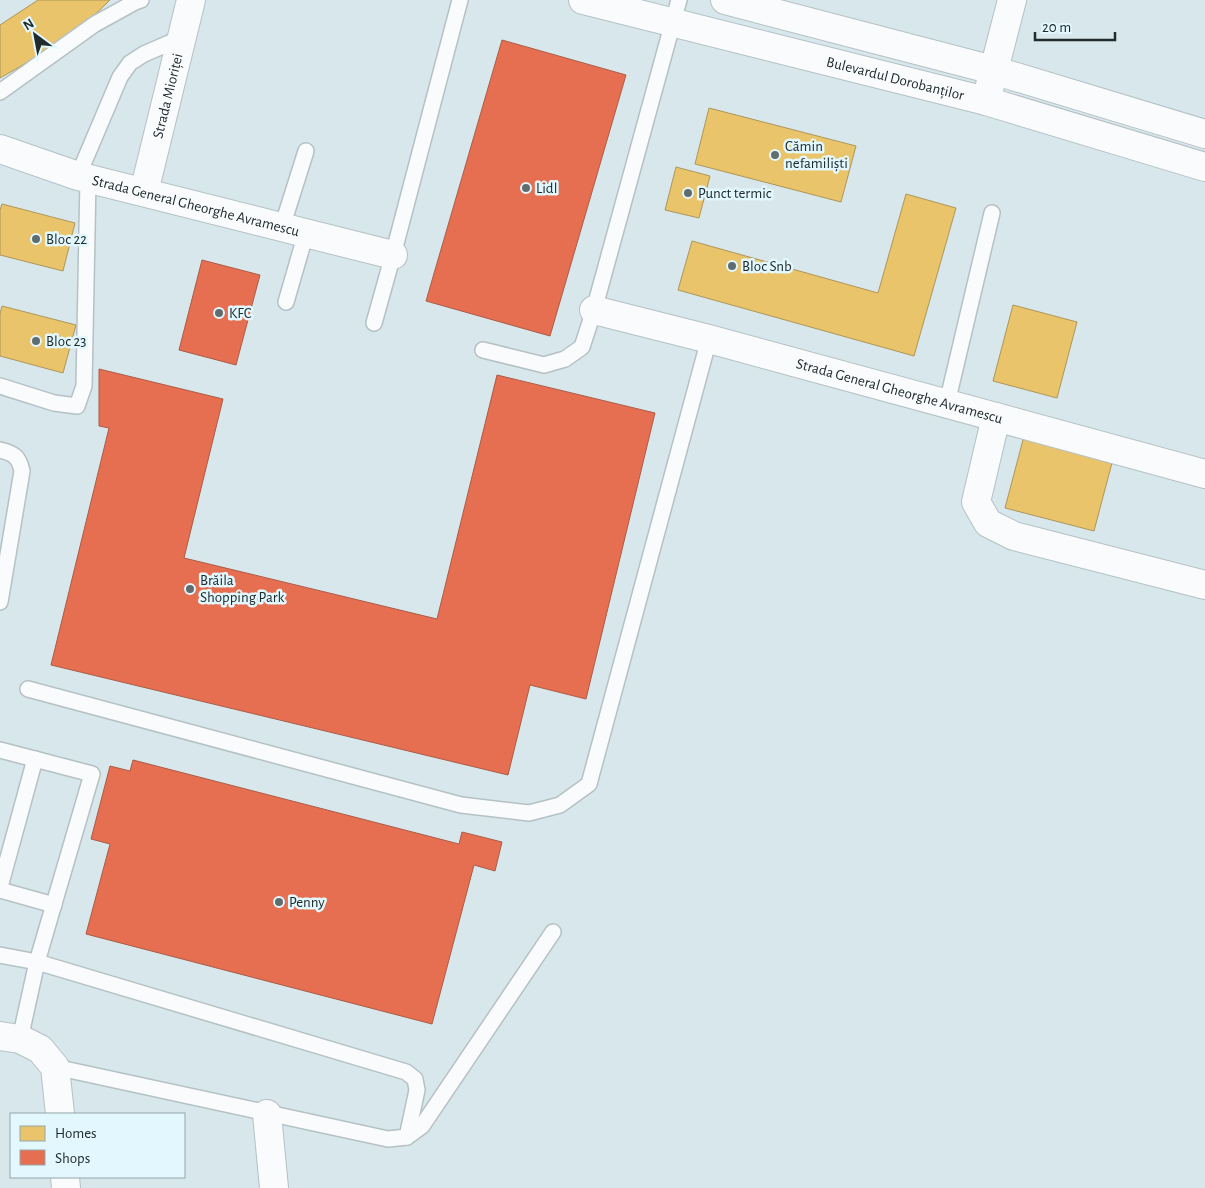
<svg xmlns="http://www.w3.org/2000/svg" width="1205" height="1188" font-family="'Alegreya Sans',sans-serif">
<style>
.homes{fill:#e9c46a;stroke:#ad9658}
.shops{fill:#e76f51;stroke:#ab5b46}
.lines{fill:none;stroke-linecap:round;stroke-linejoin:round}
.lane-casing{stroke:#b5c1c4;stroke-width:18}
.street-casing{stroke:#b5c1c4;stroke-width:30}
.secondary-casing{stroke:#b5c1c4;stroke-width:30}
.lane{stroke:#f9fbfc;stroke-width:15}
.street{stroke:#f9fbfc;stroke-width:28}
.secondary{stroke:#f9fbfc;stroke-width:28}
.poi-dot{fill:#606d70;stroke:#e2f8fe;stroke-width:2}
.labels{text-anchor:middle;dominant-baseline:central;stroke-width:5;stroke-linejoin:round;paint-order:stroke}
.street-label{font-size:15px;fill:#202b2d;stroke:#e2f8fe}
.poi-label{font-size:15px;fill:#202b2d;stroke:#e2f8fe;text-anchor:start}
</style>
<rect width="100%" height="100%" fill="#d8e7eb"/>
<!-- homes -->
<g class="homes">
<path d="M38,0H110L73,36L0,78V25Z"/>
<path d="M709,108L856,146L841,202L695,164Z"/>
<path d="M676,167L710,176L699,218L665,210Z"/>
<path d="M906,194L956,208L914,356L678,290L692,241L878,293Z"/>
<path d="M2,204L75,223L63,271L0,255V210Z"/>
<path d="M1013,305L1077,322L1057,398L993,381Z"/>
<path d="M2,306L76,325L63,373L0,356V314Z"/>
<path d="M1024,436L1113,459L1094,531L1005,508Z"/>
</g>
<!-- shops -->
<g class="shops">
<path d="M502,40L626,75L550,336L426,301Z"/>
<path d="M202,260L260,275L236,365L179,350Z"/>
<path d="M99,369L223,399L184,558L437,619L497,375L655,413L586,699L530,685L508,775L51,665L109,428L99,426Z"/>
<path d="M133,760L459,844L462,832L502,842L495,871L474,865L432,1024L86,934L110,844L91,839L110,766L130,771Z"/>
</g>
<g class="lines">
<defs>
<g id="lane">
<path d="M0,92L95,24L135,2L141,0"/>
<path d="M78,176L120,77L130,63L144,54L181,38"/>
<path d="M282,227L306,151"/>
<path d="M286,302L306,233"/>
<path d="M374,323L393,255L460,0"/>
<path d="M483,350L544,365L565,359L582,347L594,310L679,0"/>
<path d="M0,386L54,403L77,406L84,386L88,179"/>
<path d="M947,403L992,213"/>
<path d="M0,450C14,453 19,457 22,471L0,602"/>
<path d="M28,689L461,805L529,813L560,805L589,784L709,339"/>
<path d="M0,750L92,774L37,962L20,1039"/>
<path d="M0,887L35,759"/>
<path d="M0,890L54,905"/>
<path d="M0,955L37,962L406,1072L415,1079L417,1090L407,1137"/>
<path d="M55,1067L388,1139L407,1137L422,1126L553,932"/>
</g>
<g id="street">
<path d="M986,101L1012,0"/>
<path id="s1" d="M0,149L78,176L393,255"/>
<path id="s2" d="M144,192L191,0"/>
<path id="s3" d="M594,310L709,339L1205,474"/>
<path d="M996,417L976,502L988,523L1014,536L1205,585"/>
<path d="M0,1036L20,1039L40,1049L55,1067L60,1114"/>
<path d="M267,1114L274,1188"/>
<path d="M65,1177L66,1188"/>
</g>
<g id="secondary">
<path id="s4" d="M583,0L986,101L1205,167"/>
<path d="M725,0L993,70L1205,134"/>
</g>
</defs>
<!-- lane casing -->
<use href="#lane" class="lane-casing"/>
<!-- street casing -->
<use href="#street" class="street-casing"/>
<!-- secondary casing -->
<use href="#secondary" class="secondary-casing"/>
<!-- lane -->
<use href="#lane" class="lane"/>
<!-- street -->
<use href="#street" class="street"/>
<!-- secondary -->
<use href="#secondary" class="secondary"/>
</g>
<!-- markers -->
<g class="poi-dot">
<circle cx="775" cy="155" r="5"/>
<circle cx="526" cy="188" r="5"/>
<circle cx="688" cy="193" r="5"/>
<circle cx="36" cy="239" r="5"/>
<circle cx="732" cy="266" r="5"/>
<circle cx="219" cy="313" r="5"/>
<circle cx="36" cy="341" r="5"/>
<circle cx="190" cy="589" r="5"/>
<circle cx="279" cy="902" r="5"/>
</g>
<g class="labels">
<!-- street labels -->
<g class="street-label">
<text stroke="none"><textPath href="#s4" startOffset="322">Bulevardul Dorobanților</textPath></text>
<text stroke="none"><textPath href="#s2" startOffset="99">Strada Mioriței</textPath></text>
<text stroke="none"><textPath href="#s1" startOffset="204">Strada General Gheorghe Avramescu</textPath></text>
<text stroke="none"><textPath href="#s3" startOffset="316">Strada General Gheorghe Avramescu</textPath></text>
</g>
<!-- poi labels -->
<g class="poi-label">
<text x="785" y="146">Cămin<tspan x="785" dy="17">nefamiliști</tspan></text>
<text x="536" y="188">Lidl</text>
<text x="698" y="193">Punct termic</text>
<text x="46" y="239">Bloc 22</text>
<text x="742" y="266">Bloc Snb</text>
<text x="229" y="313">KFC</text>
<text x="46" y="341">Bloc 23</text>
<text x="200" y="580">Brăila<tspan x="200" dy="17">Shopping Park</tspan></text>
<text x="289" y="902">Penny</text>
</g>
</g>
<!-- legend -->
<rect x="10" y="1113" width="175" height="65" fill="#e2f8fe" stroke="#94a6aa"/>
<rect x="20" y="1126" width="25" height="15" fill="#e9c46a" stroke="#94a6aa"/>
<text x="55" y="1138" font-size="15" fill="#202b2d">Homes</text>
<rect x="20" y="1150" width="25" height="15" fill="#e76f51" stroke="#94a6aa"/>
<text x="55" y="1163" font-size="15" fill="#202b2d">Shops</text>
<!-- north arrow -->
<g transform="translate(35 35) rotate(328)" stroke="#e2f8fe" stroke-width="4" paint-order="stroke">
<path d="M0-4L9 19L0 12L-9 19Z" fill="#202b2d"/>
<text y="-8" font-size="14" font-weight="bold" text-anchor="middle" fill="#202b2d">N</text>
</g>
<!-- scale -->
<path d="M1035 32v8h80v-8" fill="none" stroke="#202b2d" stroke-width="2.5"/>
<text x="1042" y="32" font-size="15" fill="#202b2d" stroke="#e2f8fe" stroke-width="4" paint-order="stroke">20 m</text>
</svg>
